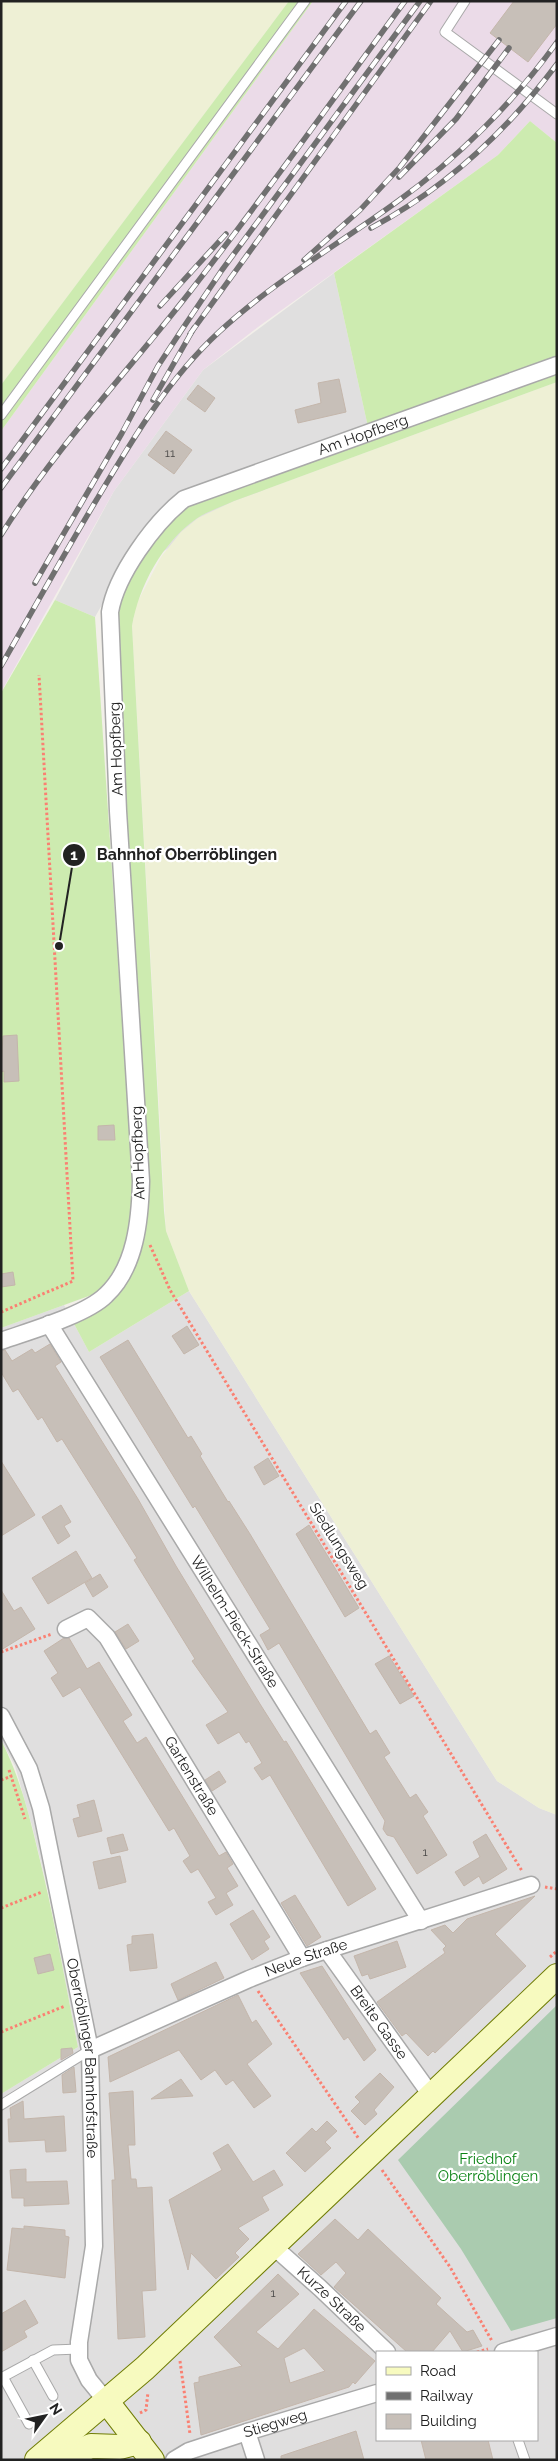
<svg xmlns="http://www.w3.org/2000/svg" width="558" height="2461" font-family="Raleway,sans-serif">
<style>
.residential{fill:#e0dfdf;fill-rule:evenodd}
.industrial{fill:#ebdbe8}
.farmland{fill:#eef0d5}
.grass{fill:#cdebb0}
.cemetery{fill:#aacbaf}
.building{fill:#c7bfb8;stroke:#c4b6ab;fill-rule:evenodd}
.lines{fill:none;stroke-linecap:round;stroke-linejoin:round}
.service-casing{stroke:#a9a9a9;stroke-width:11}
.minor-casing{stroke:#a9a9a9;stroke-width:19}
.secondary-casing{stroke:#707d05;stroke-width:26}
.path{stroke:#fa8072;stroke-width:3;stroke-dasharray:2.5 2.5;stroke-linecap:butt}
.service{stroke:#fff;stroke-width:9}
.minor{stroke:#fff;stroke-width:16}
.secondary{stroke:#f7fabf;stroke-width:24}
.rail-casing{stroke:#707070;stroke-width:5.5}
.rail{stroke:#fff;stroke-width:4;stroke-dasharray:11;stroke-linecap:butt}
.labels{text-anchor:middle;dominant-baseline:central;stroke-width:4.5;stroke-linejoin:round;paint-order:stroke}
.number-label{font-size:12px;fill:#4b4948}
.street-label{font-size:15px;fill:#222;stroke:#fff}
.park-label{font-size:15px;fill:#0c8416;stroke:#fff}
.leader{fill:none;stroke:#222;stroke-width:2}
.callout-dot{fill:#222;stroke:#fff;stroke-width:2}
.mark-label{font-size:15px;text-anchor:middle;font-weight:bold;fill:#fff}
.callout-label{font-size:16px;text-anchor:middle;font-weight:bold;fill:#222;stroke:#fff;stroke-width:4.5;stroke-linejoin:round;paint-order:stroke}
</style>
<rect width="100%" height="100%" fill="#f2efe9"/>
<!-- residential -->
<g class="residential">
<path d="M334,273L368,427L116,580L95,617L55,600L114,491L203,370Z"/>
<path d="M189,1291L497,1781L539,1808L557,1815V2460H1V2094L78,2047L48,1891L32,1826L15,1766L1,1740V1328L64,1305L89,1352ZM377,2352H537V2440H377Z"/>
</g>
<!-- industrial -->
<path class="industrial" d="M313,1H557V143L530,121L498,155L258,327L203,370L114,491L1,692V431Z"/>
<!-- farmland -->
<g class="farmland">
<path d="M1,1H289L1,385Z"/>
<path d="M557,382V1815L539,1808L497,1781L189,1291L166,1231L132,626L136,605L161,557L181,532L198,518L234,501Z"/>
</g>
<!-- grass -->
<g class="grass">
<path d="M289,1H313L1,431V385Z"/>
<path d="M530,121L557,143V358L368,427L334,273L498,155Z"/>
<path d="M557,369V382L234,501C222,507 207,511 196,519C162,543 139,586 132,626L164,1211L166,1231L189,1291L89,1352L72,1320C83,1315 94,1312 105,1307C126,1295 132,1263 139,1243L115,618L124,583L174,514L185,505Z"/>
<path d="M55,600L95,617L134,1200L128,1239L117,1269L97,1293L1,1328V693Z"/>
<path d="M1,1740C19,1775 29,1813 38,1852C54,1916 65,1982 78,2047L1,2094Z"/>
</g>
<!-- cemetery -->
<path class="cemetery" d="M557,2005V2318L511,2331L461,2249L398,2160Z"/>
<!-- building -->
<g class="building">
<path d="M514,1H557V24L528,62L490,33Z"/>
<path d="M339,379L346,412L298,423L295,410L321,403L318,383Z"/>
<path d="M198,385L215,398L205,412L187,399Z"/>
<path d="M166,431L192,450L174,474L148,455Z"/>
<path d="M17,1035L19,1081L4,1082V1071L1,1072L3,1036Z"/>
<path d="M114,1125L115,1140H98V1126Z"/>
<path d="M13,1272L15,1285L1,1287V1274Z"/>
<path d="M187,1326L199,1345L184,1354L172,1336Z"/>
<path d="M128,1340L188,1438L191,1436L202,1454L200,1456L228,1502L229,1501L250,1534L370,1734L376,1730L390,1753L384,1757L410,1798L416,1794L428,1812L423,1816L447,1855L417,1874L394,1837L387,1835L383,1829L385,1821L382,1816L279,1643L268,1650L260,1635L270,1629L195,1506L193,1508L100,1357Z"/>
<path d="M50,1344L61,1362L55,1366L138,1499L176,1566L260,1704L284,1742L286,1741L376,1889L348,1906L270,1775L262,1780L254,1768L262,1763L249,1741L246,1743L239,1732L218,1744L206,1725L228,1712L192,1661L195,1659L134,1560L137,1558L62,1439L57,1442L42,1417L38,1420L18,1389L13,1392L1,1372V1351L5,1350L12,1361L32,1349L35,1353Z"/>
<path d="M268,1458L279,1476L264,1485L254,1467Z"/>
<path d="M1,1461L35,1515L1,1536Z"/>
<path d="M61,1505L71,1522L64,1526L70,1536L58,1544L42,1517Z"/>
<path d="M309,1525L359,1608L345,1617L296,1534Z"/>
<path d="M76,1551L92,1578L48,1604L32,1578Z"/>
<path d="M100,1574L108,1587L93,1597L85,1583Z"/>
<path d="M1,1590L14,1611L21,1607L35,1629L1,1650Z"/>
<path d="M128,1624L139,1641L126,1649L115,1632Z"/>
<path d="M64,1638H69L87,1669L99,1662L132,1715L123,1721L137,1743L146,1737L219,1856L226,1852L233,1864L227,1868L238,1886L226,1893L233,1905L216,1915L208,1902L216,1898L198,1869L191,1873L183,1861L190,1856L174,1828L169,1831L80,1687L63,1697L51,1678L58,1673L44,1651Z"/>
<path d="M389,1656L414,1696L400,1704L375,1664Z"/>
<path d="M219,1771L226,1782L212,1791L205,1780Z"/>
<path d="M94,1800L102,1831L78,1837L73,1819L80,1817L77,1805Z"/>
<path d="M123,1834L128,1850L111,1854L107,1838Z"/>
<path d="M486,1834L507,1869L483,1884L479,1876L464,1886L455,1872L480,1857L473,1842Z"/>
<path d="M120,1856L126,1882L99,1889L93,1862Z"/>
<path d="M295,1895L321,1937L307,1946L281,1903Z"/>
<path d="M535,1896L495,1934L526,1966L435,2053L433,2051L428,2056L406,2033L402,2036L377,2002L445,1953L443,1949L446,1946L431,1930L445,1925L453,1933L467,1919Z"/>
<path d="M253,1910L270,1937L264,1941L269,1949L252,1960L230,1924Z"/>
<path d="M153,1934L157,1968L130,1971L127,1945L132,1944V1936Z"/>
<path d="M397,1941L406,1967L370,1979L368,1974L362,1976L354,1956Z"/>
<path d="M50,1954L54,1970L38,1974L34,1958Z"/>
<path d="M216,1962L224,1978L178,2000L171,1984Z"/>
<path d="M322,1966L376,2050L364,2061L348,2037L344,2040L300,1973Z"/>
<path d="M238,1995L252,2023L256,2020L272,2044L247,2064L271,2096L254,2108L233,2080L226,2085L215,2070L201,2080L179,2050L110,2082L108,2057Z"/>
<path d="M72,2048L73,2053L61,2060V2049Z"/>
<path d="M74,2067L76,2092L63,2093L62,2075Z"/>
<path d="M380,2073L394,2087L374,2110L377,2114L365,2125L351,2111L360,2102L355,2097Z"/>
<path d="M181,2079L193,2096L151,2099Z"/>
<path d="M133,2091L135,2145H128L131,2179H136L137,2188L152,2187L156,2290L142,2291L145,2337L118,2339L112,2180H115L109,2093Z"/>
<path d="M23,2101L24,2119L64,2116L66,2151L46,2152L45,2140L9,2142L8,2119H11L10,2108Z"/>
<path d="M327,2121L337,2131L325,2142L331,2148L305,2172L286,2153L312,2128L316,2132Z"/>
<path d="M228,2144L253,2182L274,2170L283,2185L262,2197L269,2210L238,2228L249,2239L235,2253L239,2257L216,2279L191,2253L188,2270L169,2200L222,2170L213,2153Z"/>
<path d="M26,2169V2182L67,2181L69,2204L24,2206V2198H12L10,2170Z"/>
<path d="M335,2219L358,2240L368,2229L441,2298L436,2304L467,2332L473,2330L482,2346L463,2352L450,2331L432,2352H407L334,2287L346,2273L336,2262L321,2275L298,2254Z"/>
<path d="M24,2226L65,2230V2236L69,2237L65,2278L7,2270L12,2228L24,2229Z"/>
<path d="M278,2274L299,2294L256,2332L278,2349L314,2309L375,2361L355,2384L353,2382L349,2387L201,2435L194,2383L199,2382V2377L242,2366L214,2337ZM304,2348L325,2371L290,2383L284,2358Z"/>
<path d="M25,2300L38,2323L24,2331L27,2337L1,2352V2314Z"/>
<path d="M356,2431L364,2460H281V2456Z"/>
<path d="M421,2440H488L493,2460H426Z"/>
</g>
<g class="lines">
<defs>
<g id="service">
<path d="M465,1L445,32L557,114"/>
<path d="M1,415L305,1"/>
<path d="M1,2105L90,2050"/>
<path d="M33,2360L53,2396"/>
<path d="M3,2377L29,2424"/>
<path d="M1,2378L53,2350L79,2349"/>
<path d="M518,2440L525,2460"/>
</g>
<g id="minor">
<path id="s1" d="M49,1324L421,1921"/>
<path id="s2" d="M1,1341C29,1331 86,1315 106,1295C136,1267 140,1219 141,1181L118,811L110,612C116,575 154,523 184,499L557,365"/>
<path id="s3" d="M66,1629L88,1618L107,1637L302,1958"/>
<path id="s4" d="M1,1716L29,1769L41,1808L90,2050L94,2246L79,2342V2360L89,2380L107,2402"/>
<path id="s5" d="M327,1950L431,2095"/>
<path id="s6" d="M90,2050L249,1979L302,1958L531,1885"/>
<path id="s7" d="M274,2247L320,2288L387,2352"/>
<path d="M503,2352L557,2336"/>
<path d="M247,2432L256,2460"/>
<path id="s8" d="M174,2460L189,2451L247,2432L377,2393"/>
</g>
<g id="secondary">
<path d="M107,2402L152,2460"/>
<path d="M37,2460L145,2368L557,1976"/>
<path d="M59,2460L91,2446L120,2447L139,2442"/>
</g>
</defs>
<!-- service casing -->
<use href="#service" class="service-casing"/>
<!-- minor casing -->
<use href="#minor" class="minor-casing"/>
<!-- secondary casing -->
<use href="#secondary" class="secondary-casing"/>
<!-- path -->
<g class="path">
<path d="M150,1245L170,1290L522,1871"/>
<path d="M1,1312L73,1281L39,675"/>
<path d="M1,1652L52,1634"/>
<path d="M9,1770L25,1819"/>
<path d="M1,1780L12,1776"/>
<path d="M545,1887L557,1889"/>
<path d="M1,1908L42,1892"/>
<path d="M550,1957L557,1951"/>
<path d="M258,1991L359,2139"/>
<path d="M1,2032L65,2006"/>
<path d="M382,2170L450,2267L492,2341"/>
<path d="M477,2352L488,2349"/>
<path d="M180,2361L190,2434"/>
<path d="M140,2413L146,2410L148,2392"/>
</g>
<!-- service -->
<use href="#service" class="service"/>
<!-- minor -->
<use href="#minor" class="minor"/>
<!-- secondary -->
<use href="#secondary" class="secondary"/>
<defs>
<g id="rail">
<path d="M399,177L456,119L509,48"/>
<path d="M371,228C446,188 507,131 557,64"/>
<path d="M304,260L360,210L400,167L499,40"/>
<path d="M160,306L226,234"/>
<path d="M190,334L431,1"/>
<path d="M153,400L194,328"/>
<path d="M1,469L346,1"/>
<path d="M1,488L361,1"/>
<path d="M1,535C56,447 126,374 189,293C263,198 333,99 405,1"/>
<path d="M35,583L122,433L158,366L183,328L222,270L420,1"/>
<path d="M1,666C33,610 64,554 97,499C132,440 168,379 219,332C273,282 339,244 398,201C458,158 514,102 557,42"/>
</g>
</defs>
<!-- rail casing -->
<use href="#rail" class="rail-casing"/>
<!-- rail -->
<use href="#rail" class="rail"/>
</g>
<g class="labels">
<!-- number labels -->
<g class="number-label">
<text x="170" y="453">11</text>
<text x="425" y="1852">1</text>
<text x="273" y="2293">1</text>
</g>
<!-- street labels -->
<g class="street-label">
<text stroke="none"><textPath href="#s2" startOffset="1135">Am Hopfberg</textPath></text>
<text transform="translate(116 749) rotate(-92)">Am Hopfberg</text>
<text transform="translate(138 1153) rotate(-92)">Am Hopfberg</text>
<text transform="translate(339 1546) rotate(58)">Siedlungsweg</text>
<text stroke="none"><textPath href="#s1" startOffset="351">Wilhelm-Pieck-Straße</textPath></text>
<text stroke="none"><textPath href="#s3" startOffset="214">Gartenstraße</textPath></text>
<text stroke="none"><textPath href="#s6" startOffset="235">Neue Straße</textPath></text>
<text stroke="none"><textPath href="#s5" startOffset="89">Breite Gasse</textPath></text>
<text stroke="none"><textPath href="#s4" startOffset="355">Oberröblinger Bahnhofstraße</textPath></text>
<text stroke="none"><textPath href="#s7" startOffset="78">Kurze Straße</textPath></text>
<text stroke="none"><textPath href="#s8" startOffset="108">Stiegweg</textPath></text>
</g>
<!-- park labels -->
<g class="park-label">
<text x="488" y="2159">Friedhof<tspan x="488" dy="17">Oberröblingen</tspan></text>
</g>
</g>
<!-- callouts -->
<path class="leader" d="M59 946L74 855"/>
<g class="callout-dot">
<circle cx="59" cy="946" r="5"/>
<circle cx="74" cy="855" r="12"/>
</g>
<g class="mark-label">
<text x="74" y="860">1</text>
</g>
<g class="callout-label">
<text x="187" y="860">Bahnhof Oberröblingen</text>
</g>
<!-- border -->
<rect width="558" height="2461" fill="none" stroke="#222222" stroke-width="5"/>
<!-- legend -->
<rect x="376" y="2351" width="162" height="90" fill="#ffffff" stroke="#a7a7a7"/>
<rect x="386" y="2367" width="25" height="8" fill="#f7fabf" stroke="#a7a7a7"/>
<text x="420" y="2376" font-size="15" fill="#222222">Road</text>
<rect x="386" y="2392" width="25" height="8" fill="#707070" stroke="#a7a7a7"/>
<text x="420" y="2401" font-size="15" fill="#222222">Railway</text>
<rect x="386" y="2414" width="25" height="15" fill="#c7bfb8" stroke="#a7a7a7"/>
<text x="420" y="2426" font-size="15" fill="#222222">Building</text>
<!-- north arrow -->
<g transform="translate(45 2416) rotate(57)" stroke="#ffffff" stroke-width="4" paint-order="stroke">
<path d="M0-4L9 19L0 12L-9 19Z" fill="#222222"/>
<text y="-8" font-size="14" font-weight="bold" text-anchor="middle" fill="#222222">N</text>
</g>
</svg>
